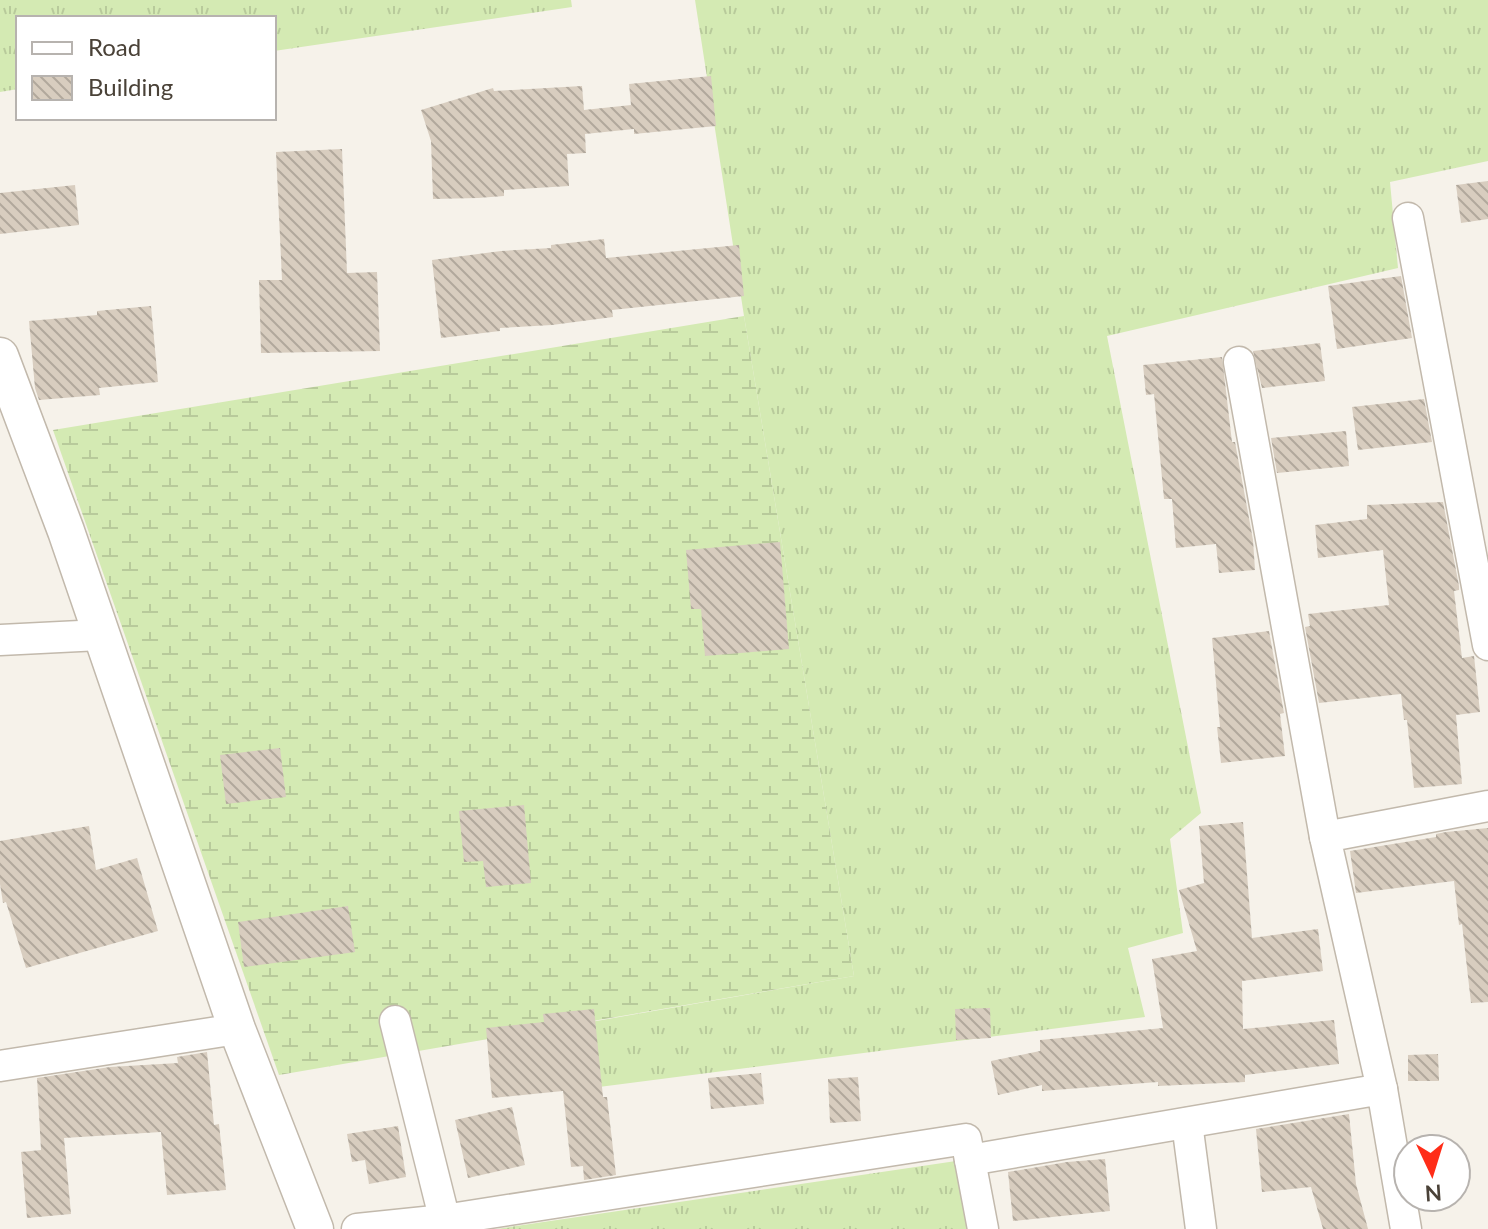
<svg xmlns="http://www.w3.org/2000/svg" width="1488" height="1229" font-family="Lato,sans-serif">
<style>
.grass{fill:url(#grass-tufts)}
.wetland{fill:url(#wetland-marsh)}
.building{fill:url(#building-back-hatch)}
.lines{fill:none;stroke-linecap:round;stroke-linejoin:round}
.minor-casing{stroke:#c2b9ac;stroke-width:33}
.tertiary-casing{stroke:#c2b9ac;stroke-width:39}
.minor{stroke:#fff;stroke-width:30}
.tertiary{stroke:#fff;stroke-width:36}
</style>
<defs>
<pattern id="grass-tufts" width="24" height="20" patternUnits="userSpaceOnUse" patternTransform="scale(2)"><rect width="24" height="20" fill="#d4eab3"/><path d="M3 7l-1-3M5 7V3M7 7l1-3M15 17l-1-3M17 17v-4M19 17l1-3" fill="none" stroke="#b8ca9b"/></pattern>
<pattern id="wetland-marsh" width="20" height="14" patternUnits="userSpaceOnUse" patternTransform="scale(2)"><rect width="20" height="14" fill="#d4eab3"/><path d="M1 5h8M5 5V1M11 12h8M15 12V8" fill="none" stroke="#b8ca9b"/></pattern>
<pattern id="building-back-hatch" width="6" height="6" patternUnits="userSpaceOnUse" patternTransform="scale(2)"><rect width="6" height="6" fill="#d8cdbf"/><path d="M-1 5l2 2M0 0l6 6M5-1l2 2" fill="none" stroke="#b1a89c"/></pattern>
</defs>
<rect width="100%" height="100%" fill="#f6f2ea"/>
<!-- grass -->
<g class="grass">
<path d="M0,0H571L572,7L274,51V18H18V89L0,92Z"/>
<path d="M695,0H1488V161L1390,182L1398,268L1107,336L1201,813L1170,839L1183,933L1128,948L1145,1017L599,1087L585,1023L854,976L744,316Z"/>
<path d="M956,1161L968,1229H497Z"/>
</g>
<!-- wetland -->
<path class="wetland" d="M744,316L854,976L279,1075L53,430Z"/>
<!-- building -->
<g class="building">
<path d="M711,76L716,126L634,134V129L585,134L586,153L567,154L569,186L504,190V196L478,198L433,199L431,141L421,110L493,88L494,91L582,86L584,110L631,105L629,84Z"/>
<path d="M342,149L347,273L377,272L380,351L261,353L259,280H282L276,152Z"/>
<path d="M1488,181V219L1461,223L1456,185Z"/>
<path d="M75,185L79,225L0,234V193Z"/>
<path d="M604,239L606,258L739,245L744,296L612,310L613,317L552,325L500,328V331L441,338L432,260L501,251L551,248V245Z"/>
<path d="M1401,276L1412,338L1337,349L1328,286Z"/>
<path d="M151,306L158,382L99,388L100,395L39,400L35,388L29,321L97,315V311Z"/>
<path d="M1320,343L1325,381L1262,388L1253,351Z"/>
<path d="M1222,357L1232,442H1235L1253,540L1255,570L1219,573L1216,544L1176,548L1172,499H1164L1154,394L1146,395L1143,365Z"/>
<path d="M1424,399L1432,442L1358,450L1352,407Z"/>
<path d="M1346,431L1349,466L1277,473L1271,438Z"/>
<path d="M1443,502L1459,586V590L1454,591L1462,658L1474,656L1480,712L1456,715L1462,784L1414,788L1407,720H1404L1401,694L1319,703L1305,627L1310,626L1308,614L1389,605L1383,550L1318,558L1315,525L1367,519V505Z"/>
<path d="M780,542L789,649L705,656L701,609H691L686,550Z"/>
<path d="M1269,631L1284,713L1280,714L1285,756L1221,763L1217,727H1220L1212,638Z"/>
<path d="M280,748L286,797L226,804L220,755Z"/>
<path d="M524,805L531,883L486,887L483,861L464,862L459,811Z"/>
<path d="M1243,822L1252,938L1318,929L1323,971L1242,981L1243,1029L1334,1020L1339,1064L1245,1075V1082L1158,1086V1082L1042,1091V1085L998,1095L991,1061L1040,1051V1040L1163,1028L1152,959L1197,951L1179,890L1204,883L1199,826Z"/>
<path d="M89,826L96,870L137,858L158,931L26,968L6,902L3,903L0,884V841Z"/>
<path d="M1488,828V1002L1471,1003L1462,924L1459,925L1454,881L1356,893L1350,851L1436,837V834L1446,832Z"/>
<path d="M348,906L355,952L244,967L238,922Z"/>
<path d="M990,1008L991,1038L956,1040L955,1009Z"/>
<path d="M594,1009L603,1097H607L616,1175L584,1180L583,1166L571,1167L563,1091L492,1098L486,1028L544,1022L543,1014Z"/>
<path d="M207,1052L214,1125L219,1124L226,1190L167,1195L161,1132L64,1138L71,1214L27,1218L21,1152L41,1150L37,1078L110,1067L178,1063L177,1057Z"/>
<path d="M1438,1054L1439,1081H1408V1055Z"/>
<path d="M761,1073L764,1104L711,1109L708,1078Z"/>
<path d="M858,1077L861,1121L830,1123L828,1079Z"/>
<path d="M512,1107L525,1165L468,1178L455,1120Z"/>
<path d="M1349,1114L1356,1184L1368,1229H1323L1311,1187L1262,1192L1256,1129Z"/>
<path d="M398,1126L406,1177L369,1184L365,1160L352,1162L347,1134Z"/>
<path d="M1105,1159L1110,1211L1013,1221L1008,1172L1067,1162Z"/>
</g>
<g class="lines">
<defs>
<g id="minor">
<path d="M1408,218L1488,645"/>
<path d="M1239,362L1325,837"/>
<path d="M0,640L100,635"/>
<path d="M395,1021L447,1229"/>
<path d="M0,1066L237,1029"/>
<path d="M1382,1089L1325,837L1488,806"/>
<path d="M1187,1123L1201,1229"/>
<path d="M970,1160L1382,1089L1406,1229"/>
<path d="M357,1229L444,1220L966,1139L983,1229"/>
</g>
<path id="tertiary" d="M0,356L66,531L237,1029L315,1229"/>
</defs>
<!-- minor casing -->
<use href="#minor" class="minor-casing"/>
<!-- tertiary casing -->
<use href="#tertiary" class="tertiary-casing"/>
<!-- minor -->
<use href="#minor" class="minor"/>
<!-- tertiary -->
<use href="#tertiary" class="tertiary"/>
</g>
<!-- legend -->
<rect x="16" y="16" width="260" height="104" fill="#ffffff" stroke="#b7b3af" stroke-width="2"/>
<rect x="32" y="42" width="40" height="12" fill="#ffffff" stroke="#b7b3af" stroke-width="2"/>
<text x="88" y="56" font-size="24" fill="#4a4238">Road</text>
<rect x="32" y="76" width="40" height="24" fill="url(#building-back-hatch)" stroke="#b7b3af" stroke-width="2"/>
<text x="88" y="96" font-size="24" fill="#4a4238">Building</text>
<!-- north arrow -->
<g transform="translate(1432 1173) rotate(176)"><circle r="38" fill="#ffffff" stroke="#b7b3af" stroke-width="2"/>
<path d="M0-6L14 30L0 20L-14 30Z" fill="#ff2d18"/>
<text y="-12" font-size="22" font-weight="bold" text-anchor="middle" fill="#4a4238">N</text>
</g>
</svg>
